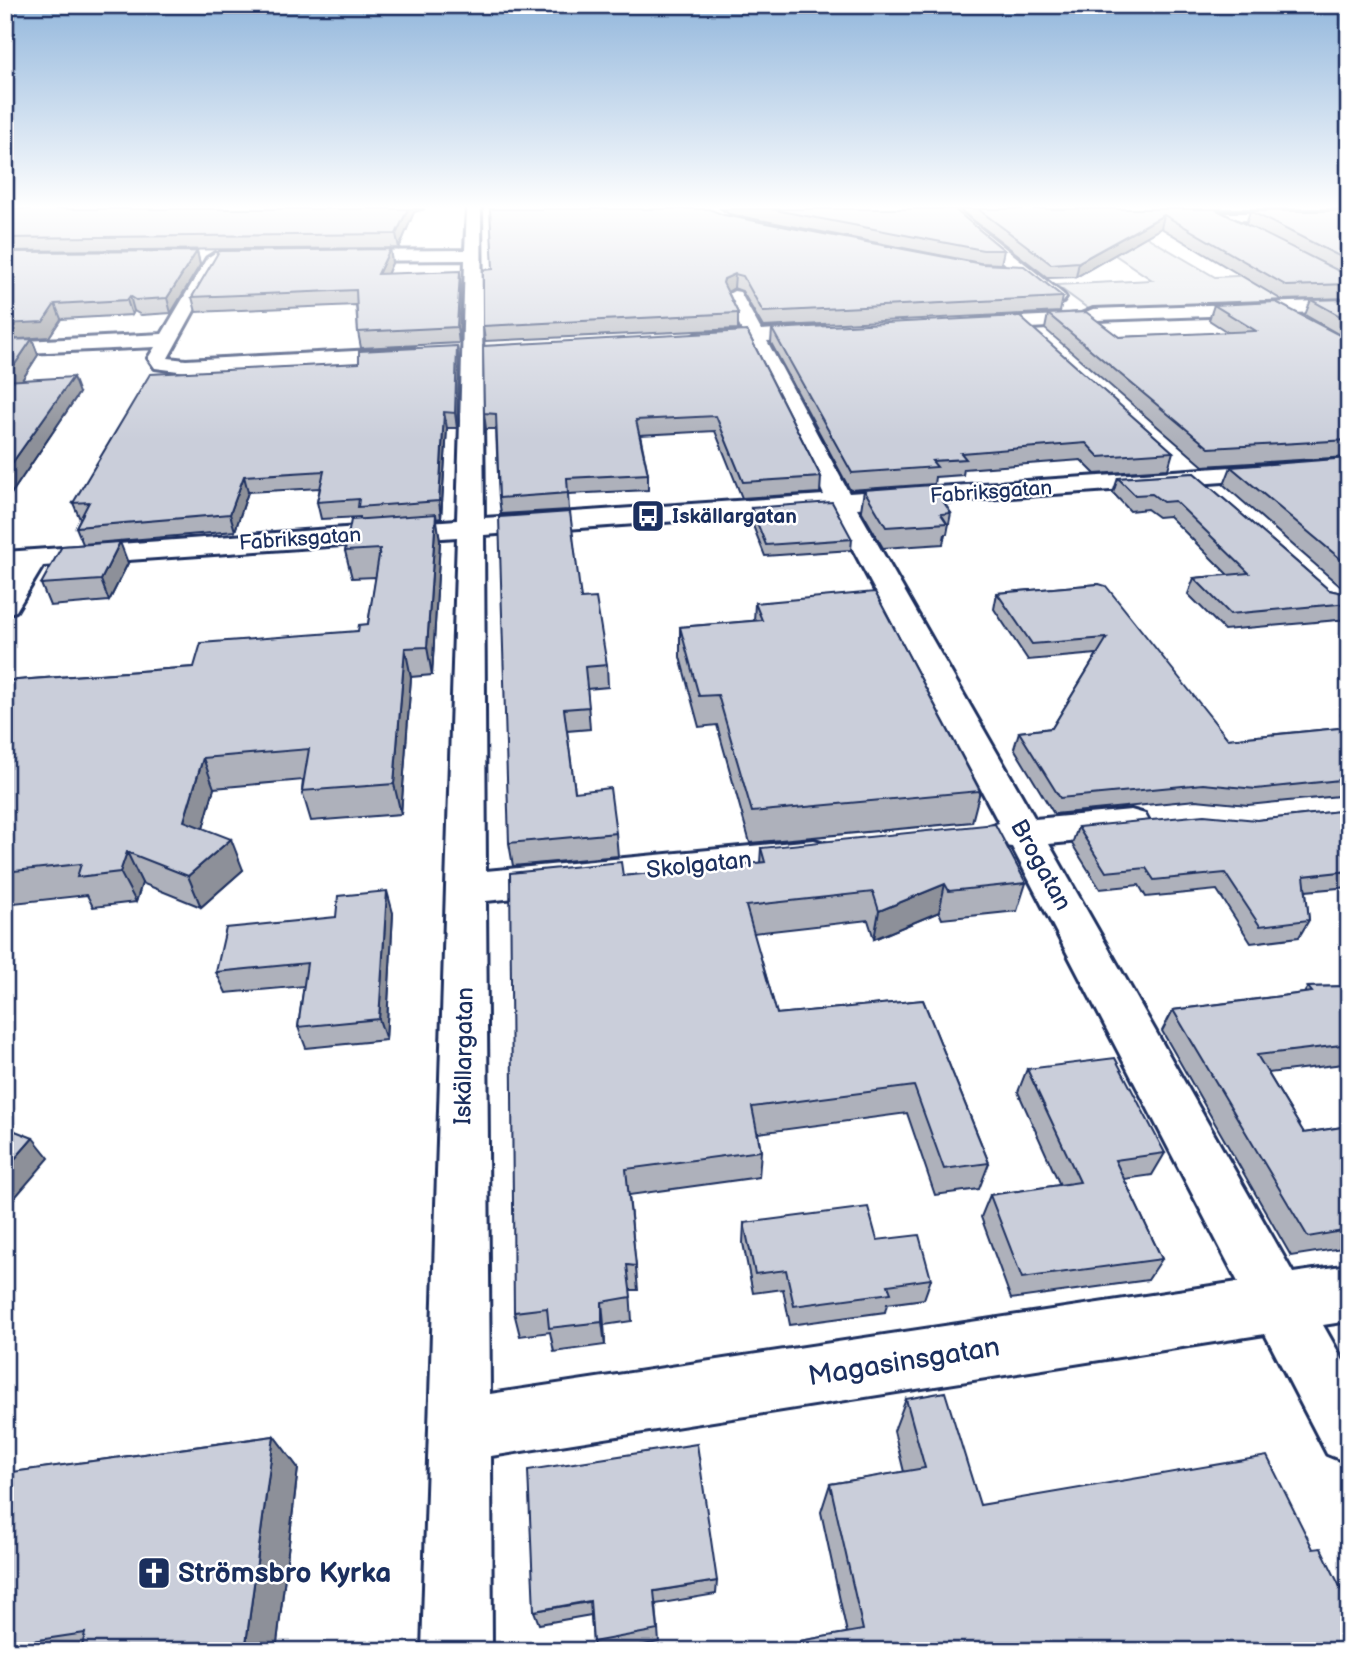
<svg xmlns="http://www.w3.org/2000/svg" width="1354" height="1656" font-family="'Balsamiq Sans',sans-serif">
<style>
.green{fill:#dee1e7;stroke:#7c88a2;stroke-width:2}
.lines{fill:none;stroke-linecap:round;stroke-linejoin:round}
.street-casing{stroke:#1b2f5e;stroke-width:6}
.street{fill:#fff;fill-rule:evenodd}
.wall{fill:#aeb1bb;stroke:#1b2f5e;stroke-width:2}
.shaded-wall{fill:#8d9099;stroke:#1b2f5e;stroke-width:2}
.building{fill:#caceda;stroke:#1b2f5e;stroke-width:2}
.labels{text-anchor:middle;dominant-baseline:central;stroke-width:5;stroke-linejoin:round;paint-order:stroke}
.far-street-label{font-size:21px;fill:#1b2f5e;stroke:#fff}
.far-poi-label{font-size:21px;font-weight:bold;fill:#1b2f5e;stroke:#fff;text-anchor:start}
.street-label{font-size:24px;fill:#1b2f5e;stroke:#fff}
.near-street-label{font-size:28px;fill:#1b2f5e;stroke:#fff}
.near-poi-label{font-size:28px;font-weight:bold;fill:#1b2f5e;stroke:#fff;text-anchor:start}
</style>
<rect width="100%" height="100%" fill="#fff"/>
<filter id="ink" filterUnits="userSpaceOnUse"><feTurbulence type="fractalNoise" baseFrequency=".0143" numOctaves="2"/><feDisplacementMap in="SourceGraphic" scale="14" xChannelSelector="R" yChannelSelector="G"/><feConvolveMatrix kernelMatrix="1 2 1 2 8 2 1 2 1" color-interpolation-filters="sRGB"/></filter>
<g filter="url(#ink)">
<!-- green -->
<path class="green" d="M1047,209H1099L1215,277L1304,273L1349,297L1090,310L1056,285L1152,280Z"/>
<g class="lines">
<defs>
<g id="street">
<path d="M467,209H481L484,518L824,495L748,342L698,345L688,339L698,333L742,331L725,296L734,291L740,292L761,330L823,326L833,332L823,338L767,341L849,493L1349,459V473L857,508L1035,819L1131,810L1145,814L1150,823L1145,832L1131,836L1049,844L1293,1273L1349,1265V1321L1323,1325L1349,1371V1463L1327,1454L1265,1334L491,1456L492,1651H422L457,537L43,566L16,611L5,614V580L13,568H5V552L457,520L465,260L339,261L331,256L339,251L465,250ZM832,510L999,823L989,826L984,835L989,844L1012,847L1238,1282L490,1394L486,901L814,868L828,864L834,854L828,844L814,840L486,871L484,535Z"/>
<path d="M940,209H956L1063,294L1066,298L1063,302H1051Z"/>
<path d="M1215,213H1349V221L1210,220L1208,217Z"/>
<path d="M215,253L223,258L168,358L186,360L411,348L418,350L421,354L418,358L411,360L186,372L155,368L148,358L155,347L5,354V342L162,334L207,258Z"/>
<path d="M1349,300V311L1096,320L1084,325L974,331L964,325L974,319L1081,314L1093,309Z"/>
</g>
</defs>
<!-- street casing -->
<use href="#street" class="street-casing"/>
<!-- street -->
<use href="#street" class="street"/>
</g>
<!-- wall -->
<g class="wall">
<path d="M5,209L414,212L399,248L5,251Z"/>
<path d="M721,209H954L1004,250L1001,264L980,263L729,214Z"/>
<path d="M959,209H1215L1246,224L1250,211H1294L1220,210L1215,209H1349V298L1282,300L1161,228L1076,277L1048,278Z"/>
<path d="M724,215L1063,297L1060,312L763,327L742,291L734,288L728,292L738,313V329L485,341L483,326L493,269Z"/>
<path d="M390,249L392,263L387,274L461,285L459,343L361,348L358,332L356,305L196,312L192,297Z"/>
<path d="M197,251L200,265L171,313L141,315L134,311L132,315L61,319L49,337L11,340L32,339L38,355L22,380L79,393L5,503V252Z"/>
<path d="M1349,299V457L1203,466L1045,329L1048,314L1119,337L1229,333L1209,320L1214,305L1347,339L1305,315L1311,300Z"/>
<path d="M772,329L1173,452L1168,469L1095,474L1081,460L964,469L963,475L935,477L934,484L850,490L771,343Z"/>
<path d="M747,331L821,477L820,493L742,498L715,431L640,435L648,474V490L568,494L569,510L501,514L499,498L496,429H486L484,413Z"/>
<path d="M457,346L459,361L457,428H447L441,518L436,519L440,541L432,675L411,677L401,814L311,821L302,791L303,780L214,788L203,828L243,870L201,907L142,883L136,902L93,907L87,895L5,904V681L194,667L358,631L368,624L376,577L352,578L345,551L360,519V517L321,519L317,502L320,488L248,492L235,531L83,544L76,527L80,519L73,503L359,363Z"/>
<path d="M1349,458V586L1341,587L1224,485L1231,467Z"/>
<path d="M1194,473L1329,590L1342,593L1349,590V619L1224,630L1188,594L1194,578L1228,575L1169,516L1158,517L1147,509L1130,511L1113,493L1118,478Z"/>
<path d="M864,490L951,513L947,534H945L943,544L883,548L861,510Z"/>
<path d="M751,508L852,539L851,550L765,556L750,518Z"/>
<path d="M128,563L109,601L50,606L41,584Z"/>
<path d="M1099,584L1228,739L1349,727V795L1248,805L1196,800L1054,814L1014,748L1019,732L1052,728L1097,654L1028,660L994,609L997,593Z"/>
<path d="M581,599L607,665L608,687L587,689L590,729L567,731L575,792L616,833L618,856L513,866L509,843Z"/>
<path d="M755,603L980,791L972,822L750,843L717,725L699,727L680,657V627L754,621Z"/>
<path d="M1349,699V722L1341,714Z"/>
<path d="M1349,810V887L1306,891L1309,920L1299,937L1251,943L1217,890L1146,897L1139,885L1100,889L1072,844L1078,827L1257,820Z"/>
<path d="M761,848L1026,883L1017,911L942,919L939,912L874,939L868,920L753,933L777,1014L923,1000L989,1163L979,1189L935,1195L907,1113L758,1133L761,1151L759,1177L629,1195L638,1290H630L632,1321L604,1325L605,1345L554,1352L550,1332L520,1336L514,1312L623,876L760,863Z"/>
<path d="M393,913L386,1040L306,1048L298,1027L304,986L226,993L216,972Z"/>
<path d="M1349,986V1056L1343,1064L1268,1073L1304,1133L1349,1126V1247L1291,1256L1162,1031L1173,1010L1304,993L1308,987Z"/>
<path d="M1027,1069L1165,1153L1152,1175L1124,1179L1162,1259L1148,1280L1011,1299L981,1217L990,1195L1060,1185L1018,1092Z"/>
<path d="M744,1223L877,1240L931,1279L924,1299L887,1304L885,1312L790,1325L783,1289L753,1293L743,1243Z"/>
<path d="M906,1399L980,1505L1349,1651H797L800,1641L847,1633L821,1512L830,1484L904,1472L894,1431Z"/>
<path d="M274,1436L298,1468L276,1651H5V1473Z"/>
<path d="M717,1581L716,1594L656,1604L659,1642L613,1651H595L593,1642L591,1615L539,1624L534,1611Z"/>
</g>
<!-- shaded-wall -->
<g class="shaded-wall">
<path d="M408,209H425L414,212L399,248L396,234Z"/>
<path d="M1164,215L1161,228L1076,277L1079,262Z"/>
<path d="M390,249L392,263L381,289L378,274Z"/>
<path d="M197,251L200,265L171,313L167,298Z"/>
<path d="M460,271L461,285L459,343L457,327Z"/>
<path d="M735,274L734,288L724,294L723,283L724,279Z"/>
<path d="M130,296L134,311L132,315L127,300Z"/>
<path d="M55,304L61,319L49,337L5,340V324Z"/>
<path d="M32,339L38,355L11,397L5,383V379Z"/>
<path d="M457,346L459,361L457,428L455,413Z"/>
<path d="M73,377L79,393L5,503V473Z"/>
<path d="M444,412L447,428L441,518L439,501Z"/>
<path d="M244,476L248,492L235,531L230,514Z"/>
<path d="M436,514L440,541L432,675L427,647Z"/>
<path d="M120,542L128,563L109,601L101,580Z"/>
<path d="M405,648L411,677L401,814L394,784Z"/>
<path d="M203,758L214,788L197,851L184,821Z"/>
<path d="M231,839L243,870L201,907L188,876Z"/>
<path d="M127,852L142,883L136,902L120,872Z"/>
<path d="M945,884L939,912L874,939L879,911Z"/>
<path d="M387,891L393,913L386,1040L379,1019Z"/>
<path d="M33,1138L49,1158L5,1209V1170Z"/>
<path d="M602,1302L604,1325L605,1345L602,1322Z"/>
<path d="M274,1436L298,1468L276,1651H245Z"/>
</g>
<!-- building -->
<g class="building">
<path d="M5,209H408L396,234L5,238Z"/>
<path d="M490,209H709L724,215L982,264L1024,266L1063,297L763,312L743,276L735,274L724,279L723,283L738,313L483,326V270L493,269Z"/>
<path d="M770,209H954L1004,250H983Z"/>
<path d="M978,209H1215L1349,276V284L1287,286L1164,215L1079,262L1051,264Z"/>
<path d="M1250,211H1349V261Z"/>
<path d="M390,249L378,274L460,271L457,327L358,332L356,290L192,297L219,251Z"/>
<path d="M197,251L167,298L136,300L130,296L127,300L55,304L43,322L5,324V252Z"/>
<path d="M1349,299V321L1311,300Z"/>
<path d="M1276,302L1349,340V440L1209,448L1048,314L1086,312L1119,337L1256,331L1214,305Z"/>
<path d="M1019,316L1173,452L1099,457L1086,443L961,453L966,459L932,461L937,467L852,473L772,329Z"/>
<path d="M747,331L821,477L743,482L716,416L636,420L648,474L567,478L568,493L499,498L496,414L484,413L483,346Z"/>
<path d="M32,339L5,379V340Z"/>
<path d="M457,346L455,413L444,412L439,501L358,507L359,499L317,502L324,471L244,476L230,514L76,527L89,502L73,503L150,374L359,363V351Z"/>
<path d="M73,377L5,473V381Z"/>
<path d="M1349,458V566L1231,467Z"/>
<path d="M1194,473L1329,590L1342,593L1349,590V603L1230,614L1194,578L1249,573L1175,501L1163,502L1152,494L1135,495L1118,478Z"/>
<path d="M932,485L951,513L941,514L947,523L886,527L864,490Z"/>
<path d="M832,502L852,539L766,545L751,508Z"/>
<path d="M570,512L581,599L596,598L607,665L585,667L589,707L564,709L575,792L610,788L616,833L509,843L499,517Z"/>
<path d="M436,514L427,647L405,648L394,784L302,791L309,749L203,758L184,821L231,839L188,876L127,852L120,872L77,877L81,864L5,872V681L194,667L201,643L358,631L359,625L368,624L380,549L345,551L351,520Z"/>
<path d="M120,542L101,580L41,584L62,546Z"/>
<path d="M1099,584L1106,586L1228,739L1349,727V779L1256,789L1203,784L1060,798L1019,732L1052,728L1107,638L1032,644L997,593Z"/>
<path d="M875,592L980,791L752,812L718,695L699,696L680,627L762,620L755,603Z"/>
<path d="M1349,810V871L1304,876L1309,920L1260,926L1225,873L1154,880L1146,868L1106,872L1078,827L1204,815L1257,820Z"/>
<path d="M995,824L1026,883L949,891L945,884L879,911L873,892L746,906L777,1014L923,1000L989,1163L944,1169L914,1086L752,1107L761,1151L626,1169L636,1266L627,1265L631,1297L602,1302V1322L549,1328L547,1308L514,1312L510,873L621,862L623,876L765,862L761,848Z"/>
<path d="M387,891L379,1019L298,1027L307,963L216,972L226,928L336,917L338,896Z"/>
<path d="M1349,986V1027H1348L1349,1029V1044L1257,1055L1304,1133L1349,1126V1230L1308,1237L1173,1010L1312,992L1308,987Z"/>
<path d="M1115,1058L1165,1153L1115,1160L1162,1259L1022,1278L990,1195L1080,1182L1027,1069Z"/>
<path d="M5,1127L33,1138L5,1170Z"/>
<path d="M868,1207L877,1240L919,1235L931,1279L888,1285L891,1293L794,1306L786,1270L755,1274L744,1223Z"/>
<path d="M945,1392L980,1505L1267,1456L1313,1549L1321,1548L1349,1605V1651H802L800,1641L863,1630L830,1484L925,1468L906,1399Z"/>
<path d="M274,1436L245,1651H81L85,1633L5,1645V1473Z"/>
<path d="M697,1444L717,1581L654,1591L658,1630L593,1642L590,1601L534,1611L528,1470Z"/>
</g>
</g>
<!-- sky -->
<linearGradient id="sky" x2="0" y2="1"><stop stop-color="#93b7dc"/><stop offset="0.47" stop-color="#fff"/><stop offset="1" stop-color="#fff" stop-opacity="0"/></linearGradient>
<rect width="1354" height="440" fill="url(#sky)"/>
<!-- icons -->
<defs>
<symbol id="bus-square" viewBox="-11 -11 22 22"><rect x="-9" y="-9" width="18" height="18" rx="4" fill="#1b2f5e" stroke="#fff"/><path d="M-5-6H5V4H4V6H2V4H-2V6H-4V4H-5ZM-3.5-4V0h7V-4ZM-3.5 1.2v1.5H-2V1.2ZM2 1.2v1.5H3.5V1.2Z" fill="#fff"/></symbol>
<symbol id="church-square" viewBox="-11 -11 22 22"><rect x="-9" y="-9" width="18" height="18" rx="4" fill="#1b2f5e" stroke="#fff"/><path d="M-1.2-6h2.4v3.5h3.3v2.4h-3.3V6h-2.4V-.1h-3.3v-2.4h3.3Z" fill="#fff"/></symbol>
</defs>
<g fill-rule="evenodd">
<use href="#bus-square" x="629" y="497" width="38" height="38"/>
<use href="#church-square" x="135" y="1554" width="38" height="38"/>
</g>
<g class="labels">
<!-- far-street labels -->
<g class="far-street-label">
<text transform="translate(991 492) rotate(-4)">Fabriksgatan</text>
<text transform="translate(300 539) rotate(-4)">Fabriksgatan</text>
</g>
<!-- far-poi labels -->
<g class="far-poi-label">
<text x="672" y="516">Iskällargatan</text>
</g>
<!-- street labels -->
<g class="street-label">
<text transform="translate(699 865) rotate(-6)">Skolgatan</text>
<text transform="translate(1041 865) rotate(61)">Brogatan</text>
<text transform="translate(464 1056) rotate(-89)">Iskällargatan</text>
</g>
<!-- near-street labels -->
<g class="near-street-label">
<text transform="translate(904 1362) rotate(-9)">Magasinsgatan</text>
</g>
<!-- near-poi labels -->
<g class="near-poi-label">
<text x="178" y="1573">Strömsbro Kyrka</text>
</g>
</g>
<!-- margin -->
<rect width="1354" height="1656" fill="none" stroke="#fff" stroke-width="28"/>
<rect x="14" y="14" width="1326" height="1628" fill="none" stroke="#1b2f5e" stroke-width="2.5" filter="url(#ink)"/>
</svg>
